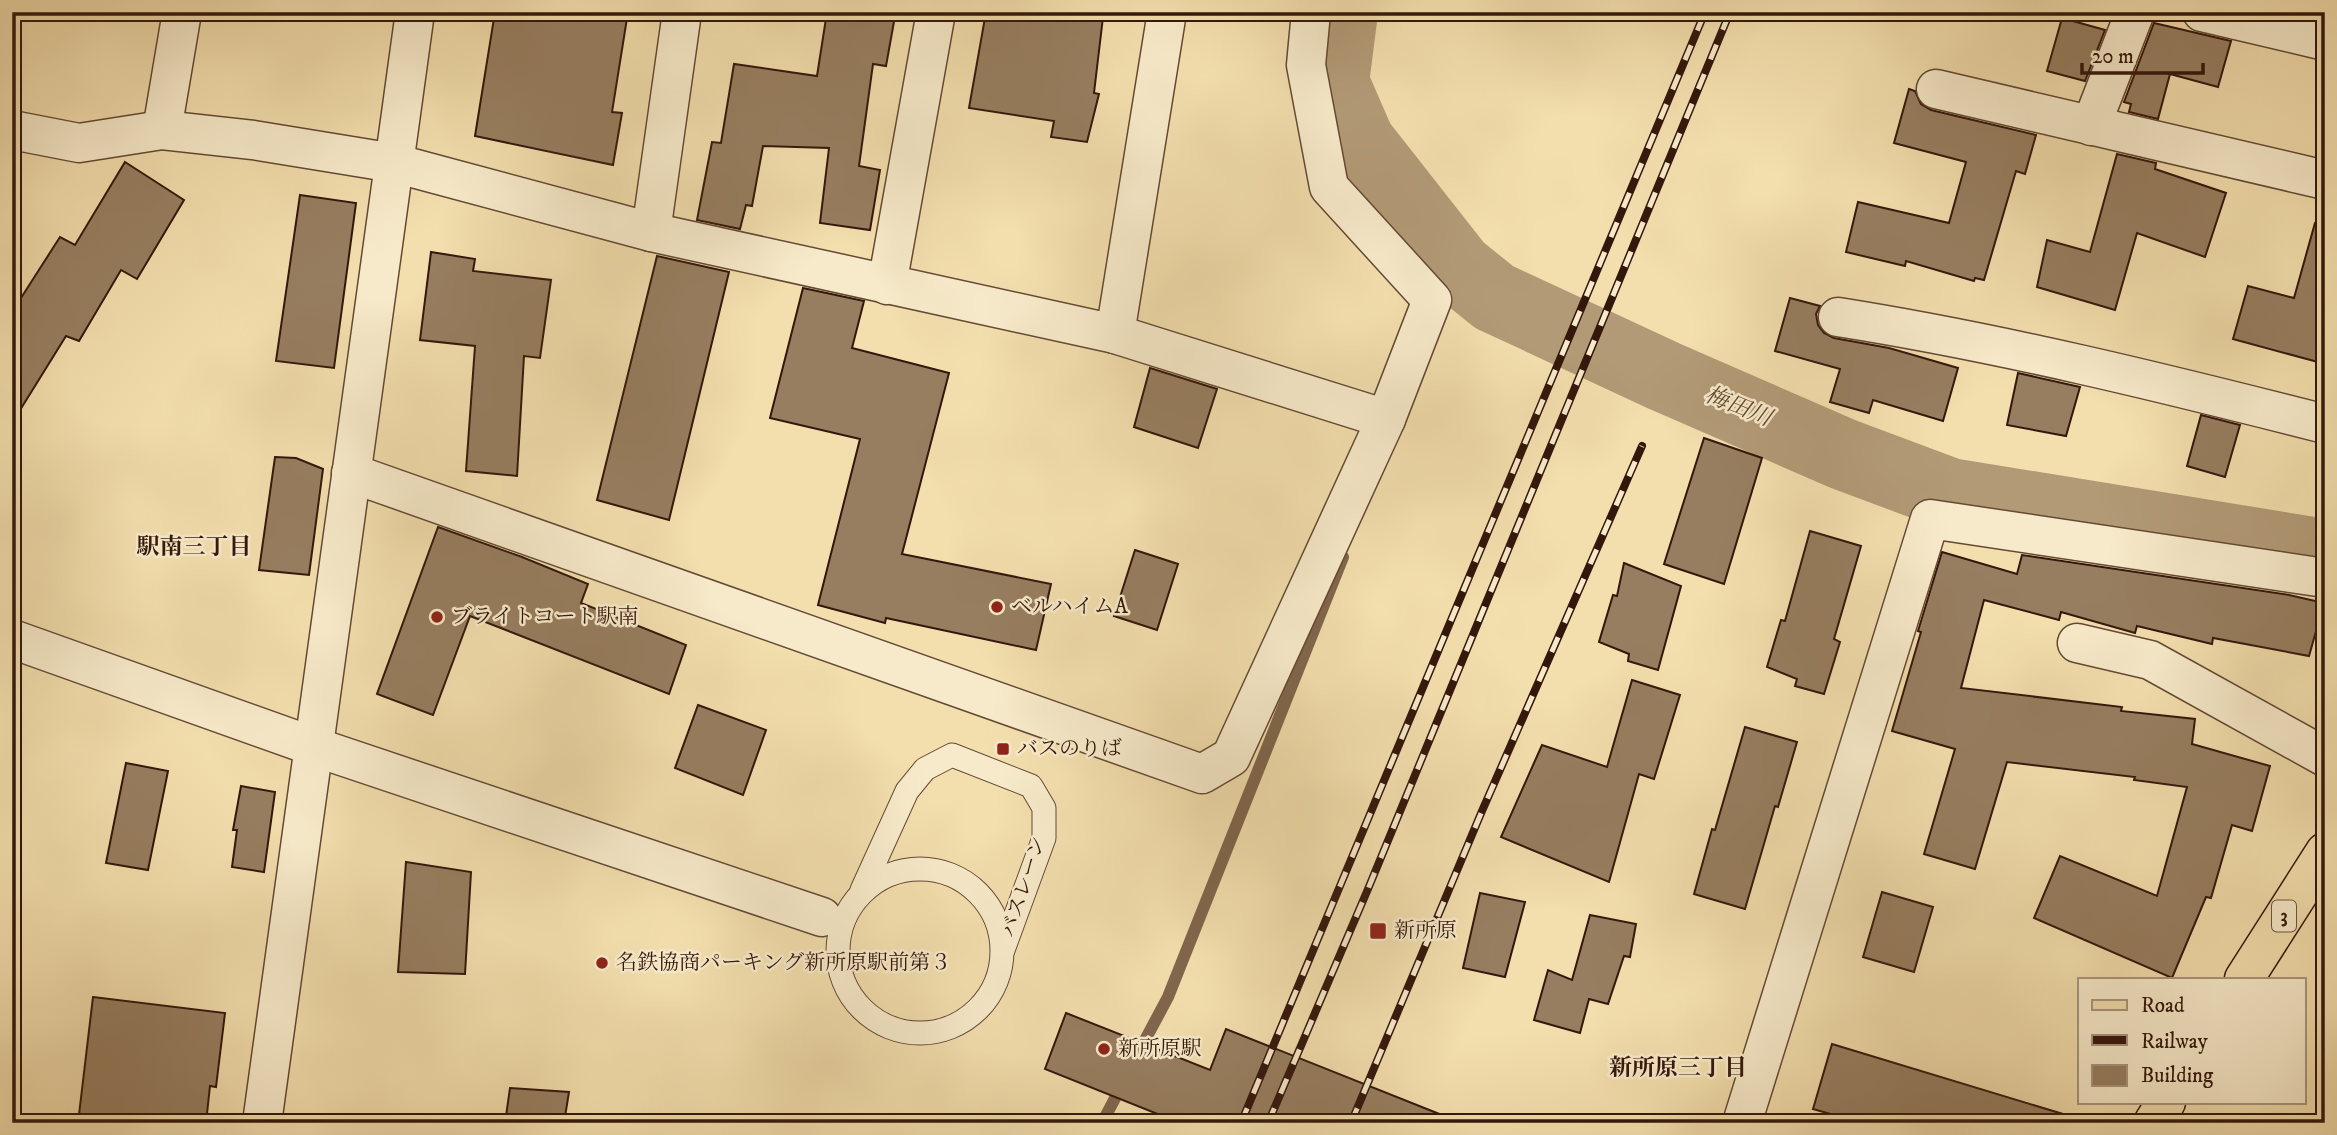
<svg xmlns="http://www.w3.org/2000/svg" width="2337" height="1135" font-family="'IM FELL DW Pica','Noto Serif JP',serif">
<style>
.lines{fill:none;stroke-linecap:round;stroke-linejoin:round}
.stream{stroke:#80664c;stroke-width:12}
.river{stroke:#b29a76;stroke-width:72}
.building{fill:#977e60;stroke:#34170c;stroke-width:2}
.service-casing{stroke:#644934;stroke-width:25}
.minor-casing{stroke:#644934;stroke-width:41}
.primary-casing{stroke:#34170c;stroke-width:41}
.service{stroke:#f7eaca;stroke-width:23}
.minor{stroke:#f7eaca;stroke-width:38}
.primary{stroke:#f3dead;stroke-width:38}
.rail-casing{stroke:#34170c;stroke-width:8}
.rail{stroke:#f7eaca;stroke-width:5;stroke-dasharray:16;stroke-linecap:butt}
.poi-dot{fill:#8f2418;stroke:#f7eaca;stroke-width:2.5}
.labels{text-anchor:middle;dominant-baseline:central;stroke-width:5;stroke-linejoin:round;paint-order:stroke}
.shield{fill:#f7eaca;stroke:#6e5645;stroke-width:2}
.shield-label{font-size:19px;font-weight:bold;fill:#34170c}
.poi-label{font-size:21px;fill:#34170c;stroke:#f7eaca;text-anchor:start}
.street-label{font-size:21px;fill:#34170c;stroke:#f7eaca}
.water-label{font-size:23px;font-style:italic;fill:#664b36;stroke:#f7eaca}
.neighbourhood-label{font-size:23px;font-weight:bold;fill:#34170c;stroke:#f7eaca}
</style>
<rect width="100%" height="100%" fill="#f3dead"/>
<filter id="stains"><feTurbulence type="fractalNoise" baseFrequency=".00286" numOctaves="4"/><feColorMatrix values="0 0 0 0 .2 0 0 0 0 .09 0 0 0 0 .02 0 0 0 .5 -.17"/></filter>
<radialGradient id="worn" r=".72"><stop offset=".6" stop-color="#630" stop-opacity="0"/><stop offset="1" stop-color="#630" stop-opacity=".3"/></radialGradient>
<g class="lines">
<!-- stream -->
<g class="stream">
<path d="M1443,306L1458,268"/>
<path d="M1136,1057L1168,997L1343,557"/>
<path d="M1102,1123L1123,1083"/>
</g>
<!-- river -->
<path class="river" d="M1342,12L1333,82L1359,142L1458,268L1494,297L1664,376L1843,454L1950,494L2325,555"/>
</g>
<!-- building -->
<g class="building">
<path d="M495,12H628L612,112L622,113L613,165L475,136Z"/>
<path d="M827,12H862L895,16L886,66L873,64L859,166L880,170L870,230L820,223L829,148L763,146L752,206L746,205L740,229L697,220L712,142L721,143L734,64L817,76Z"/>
<path d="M986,12H1060L1103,17L1094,93L1099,94L1087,142L1051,137L1054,121L969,108Z"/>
<path d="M2062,18L2105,30L2085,81L2047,71Z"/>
<path d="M2154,23L2231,41L2218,87L2170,74L2158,119L2129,112L2131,104L2124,102Z"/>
<path d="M1909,89L1915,91L1921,104L1931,110L2036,135L2025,174L2016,171L1984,280L1975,278L1974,281L1906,261L1905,266L1846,252L1858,202L1949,223L1966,162L1894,143Z"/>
<path d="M2117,154L2156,163L2155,169L2226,193L2205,257L2137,233L2115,310L2037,287L2047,240L2090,252Z"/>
<path d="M125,162L184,200L137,279L121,270L79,341L66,336L12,423V312L60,237L75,245Z"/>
<path d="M300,195L356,203L334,368L276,361Z"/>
<path d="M2315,223L2325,225V364L2233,339L2248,286L2294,298Z"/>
<path d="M431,252L475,259L473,271L551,280L540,358L524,356L517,476L466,471L475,346L420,340Z"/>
<path d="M657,256L729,272L669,520L597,500Z"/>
<path d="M803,288L864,301L852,348L949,373L902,554L1051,584L1036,650L886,618L885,623L818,605L860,439L770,418Z"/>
<path d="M1790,298L1820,306L1816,314L1818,325L1824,333L1834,338L1889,348L1958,368L1943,421L1873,400L1869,413L1830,402L1840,369L1775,351Z"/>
<path d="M1150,368L1217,389L1198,448L1134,427Z"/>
<path d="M2018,373L2080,387L2066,436L2007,425Z"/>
<path d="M2201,415L2240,425L2225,477L2187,466Z"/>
<path d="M1704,438L1762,458L1724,584L1664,564Z"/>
<path d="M275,457L296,458L323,469L309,575L259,570Z"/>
<path d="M438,527L522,557L588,584L581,603L686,645L669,694L470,616L433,715L377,694Z"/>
<path d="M1810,531L1861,546L1834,639L1840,642L1824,694L1795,686L1797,679L1767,667L1781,620L1785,621Z"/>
<path d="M1135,550L1178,564L1157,630L1114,616Z"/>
<path d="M1942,552L2017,574L2022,555L2289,595L2324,603L2309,656L2213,638L2212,644L2137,626L2135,633L2061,612L2059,620L1984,600L1961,688L2122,707L2121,711L2195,719L2192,744L2270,766L2252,831L2232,825L2211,898L2206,897L2172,978L2034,918L2060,856L2157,896L2187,787L2134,780L2135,777L2007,762L1975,869L1924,854L1955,749L1892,731L1921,632L1918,631Z"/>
<path d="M1624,563L1681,586L1658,670L1628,661L1629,654L1599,642L1613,595L1617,596Z"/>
<path d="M1632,680L1680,695L1654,779L1639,774L1609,882L1501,837L1542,745L1607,767Z"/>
<path d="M698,705L766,730L743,795L675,768Z"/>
<path d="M1745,727L1797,742L1778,807L1775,806L1745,909L1694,894L1712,829L1715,830Z"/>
<path d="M126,763L168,771L148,870L106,863Z"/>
<path d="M241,786L275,792L264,872L232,867L237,830H233Z"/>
<path d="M406,862L471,872L465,974L398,972Z"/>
<path d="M1882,892L1933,907L1914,972L1863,957Z"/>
<path d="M1480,893L1525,902L1505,977L1463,968Z"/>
<path d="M1590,915L1636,924L1630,957L1624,956L1608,1004L1589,999L1580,1033L1534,1020L1548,970L1572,980Z"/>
<path d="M93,997L225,1013L216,1087L210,1086L206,1123H78Z"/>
<path d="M1066,1013L1210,1070L1226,1029L1457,1121V1123H1180L1045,1069Z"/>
<path d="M1832,1044L2063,1114L2061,1123H1862L1813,1109Z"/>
<path d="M510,1088L569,1092L564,1123H505Z"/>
</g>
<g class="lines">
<defs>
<g id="service">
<circle cx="920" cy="951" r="82"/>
<path d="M862,890L907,791L925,769L952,755L1031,786L1044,808V838L1003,950"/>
</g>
<g id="minor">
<path d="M2202,12L2325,41"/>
<path d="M1936,89L2325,180"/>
<path d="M2091,126L2135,12"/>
<path d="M12,130L79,143L162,130L253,140L394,163L651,232L1115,334L1386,419"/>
<path d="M162,130L182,12"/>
<path d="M651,232L682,12"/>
<path d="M887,285L936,12"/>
<path d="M1838,317C2002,343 2164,383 2325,424"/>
<path d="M1115,334L1167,12"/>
<path d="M351,473L1202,774L1231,757L1386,419L1432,300L1329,187L1306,65L1311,12"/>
<path d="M12,639L315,747L822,917"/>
<path d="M2077,643L2150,660L2325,757"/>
<path d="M262,1123L415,12"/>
<path d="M1742,1123L1930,519L2325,578"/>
</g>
<g id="primary">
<path d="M2244,979L2325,852"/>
<path d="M2153,1123L2166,1102"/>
</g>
</defs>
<!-- service casing -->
<use href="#service" class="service-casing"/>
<!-- minor casing -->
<use href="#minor" class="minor-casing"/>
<!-- primary casing -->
<use href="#primary" class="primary-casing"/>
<!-- service -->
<use href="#service" class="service"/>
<!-- minor -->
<use href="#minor" class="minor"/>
<!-- primary -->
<use href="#primary" class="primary"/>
<defs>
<g id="rail">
<path d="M1241,1123L1705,12"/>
<path d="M1268,1123L1368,889L1730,12"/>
<path d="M1351,1123L1482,811L1642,446"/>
</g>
</defs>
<!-- rail casing -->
<use href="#rail" class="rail-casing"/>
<!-- rail -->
<use href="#rail" class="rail"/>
</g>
<!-- markers -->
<g class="poi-dot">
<circle cx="997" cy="607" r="7"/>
<circle cx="437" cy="617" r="7"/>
<rect x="996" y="742" width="14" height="14" rx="3.5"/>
<rect x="1369" y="922" width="18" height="18" rx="3.5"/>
<circle cx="602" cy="963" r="7"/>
<circle cx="1104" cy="1049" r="7"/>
</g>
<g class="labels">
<!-- shield labels -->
<rect class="shield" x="2272" y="900.5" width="24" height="31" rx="5"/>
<g class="shield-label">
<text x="2284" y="916">3</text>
</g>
<!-- poi labels -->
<g class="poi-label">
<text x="1011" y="607">ベルハイムA</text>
<text x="451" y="617">ブライトコート駅南</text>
<text x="1017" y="749">バスのりば</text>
<text x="1394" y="931">新所原</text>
<text x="616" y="963">名鉄協商パーキング新所原駅前第３</text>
<text x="1118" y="1049">新所原駅</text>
</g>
<!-- street labels -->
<g class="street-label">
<text transform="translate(1024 887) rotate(-72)">バスレーン</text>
</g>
<!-- water labels -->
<g class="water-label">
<text transform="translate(1738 407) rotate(22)">梅田川</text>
</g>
<!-- neighbourhood labels -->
<g class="neighbourhood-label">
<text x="194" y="547">駅南三丁目</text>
<text x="1678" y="1068">新所原三丁目</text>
</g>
</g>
<!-- margin -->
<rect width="2337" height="1135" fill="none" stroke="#f3dead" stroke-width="42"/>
<rect x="14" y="14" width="2309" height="1107" fill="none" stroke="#34170c" stroke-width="3.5"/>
<rect x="21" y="21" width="2295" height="1093" fill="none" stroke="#34170c" stroke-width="2"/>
<!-- legend -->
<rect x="2078" y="978" width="228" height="126" fill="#f7eaca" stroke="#a9967e" stroke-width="2"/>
<rect x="2092" y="1000" width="35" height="10" fill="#f3dead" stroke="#a9967e" stroke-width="2"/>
<text x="2141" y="1012" font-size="21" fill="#34170c">Road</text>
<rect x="2092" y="1035" width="35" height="10" fill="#34170c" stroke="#a9967e" stroke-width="2"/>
<text x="2141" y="1048" font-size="21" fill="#34170c">Railway</text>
<rect x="2092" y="1065" width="35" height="21" fill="#977e60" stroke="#a9967e" stroke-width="2"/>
<text x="2141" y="1082" font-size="21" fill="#34170c">Building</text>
<!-- scale -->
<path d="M2082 63v10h121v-10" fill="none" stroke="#34170c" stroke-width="3.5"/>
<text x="2092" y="63" font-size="21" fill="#34170c" stroke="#f7eaca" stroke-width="5" paint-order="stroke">20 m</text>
<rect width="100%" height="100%" filter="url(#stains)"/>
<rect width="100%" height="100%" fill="url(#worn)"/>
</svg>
